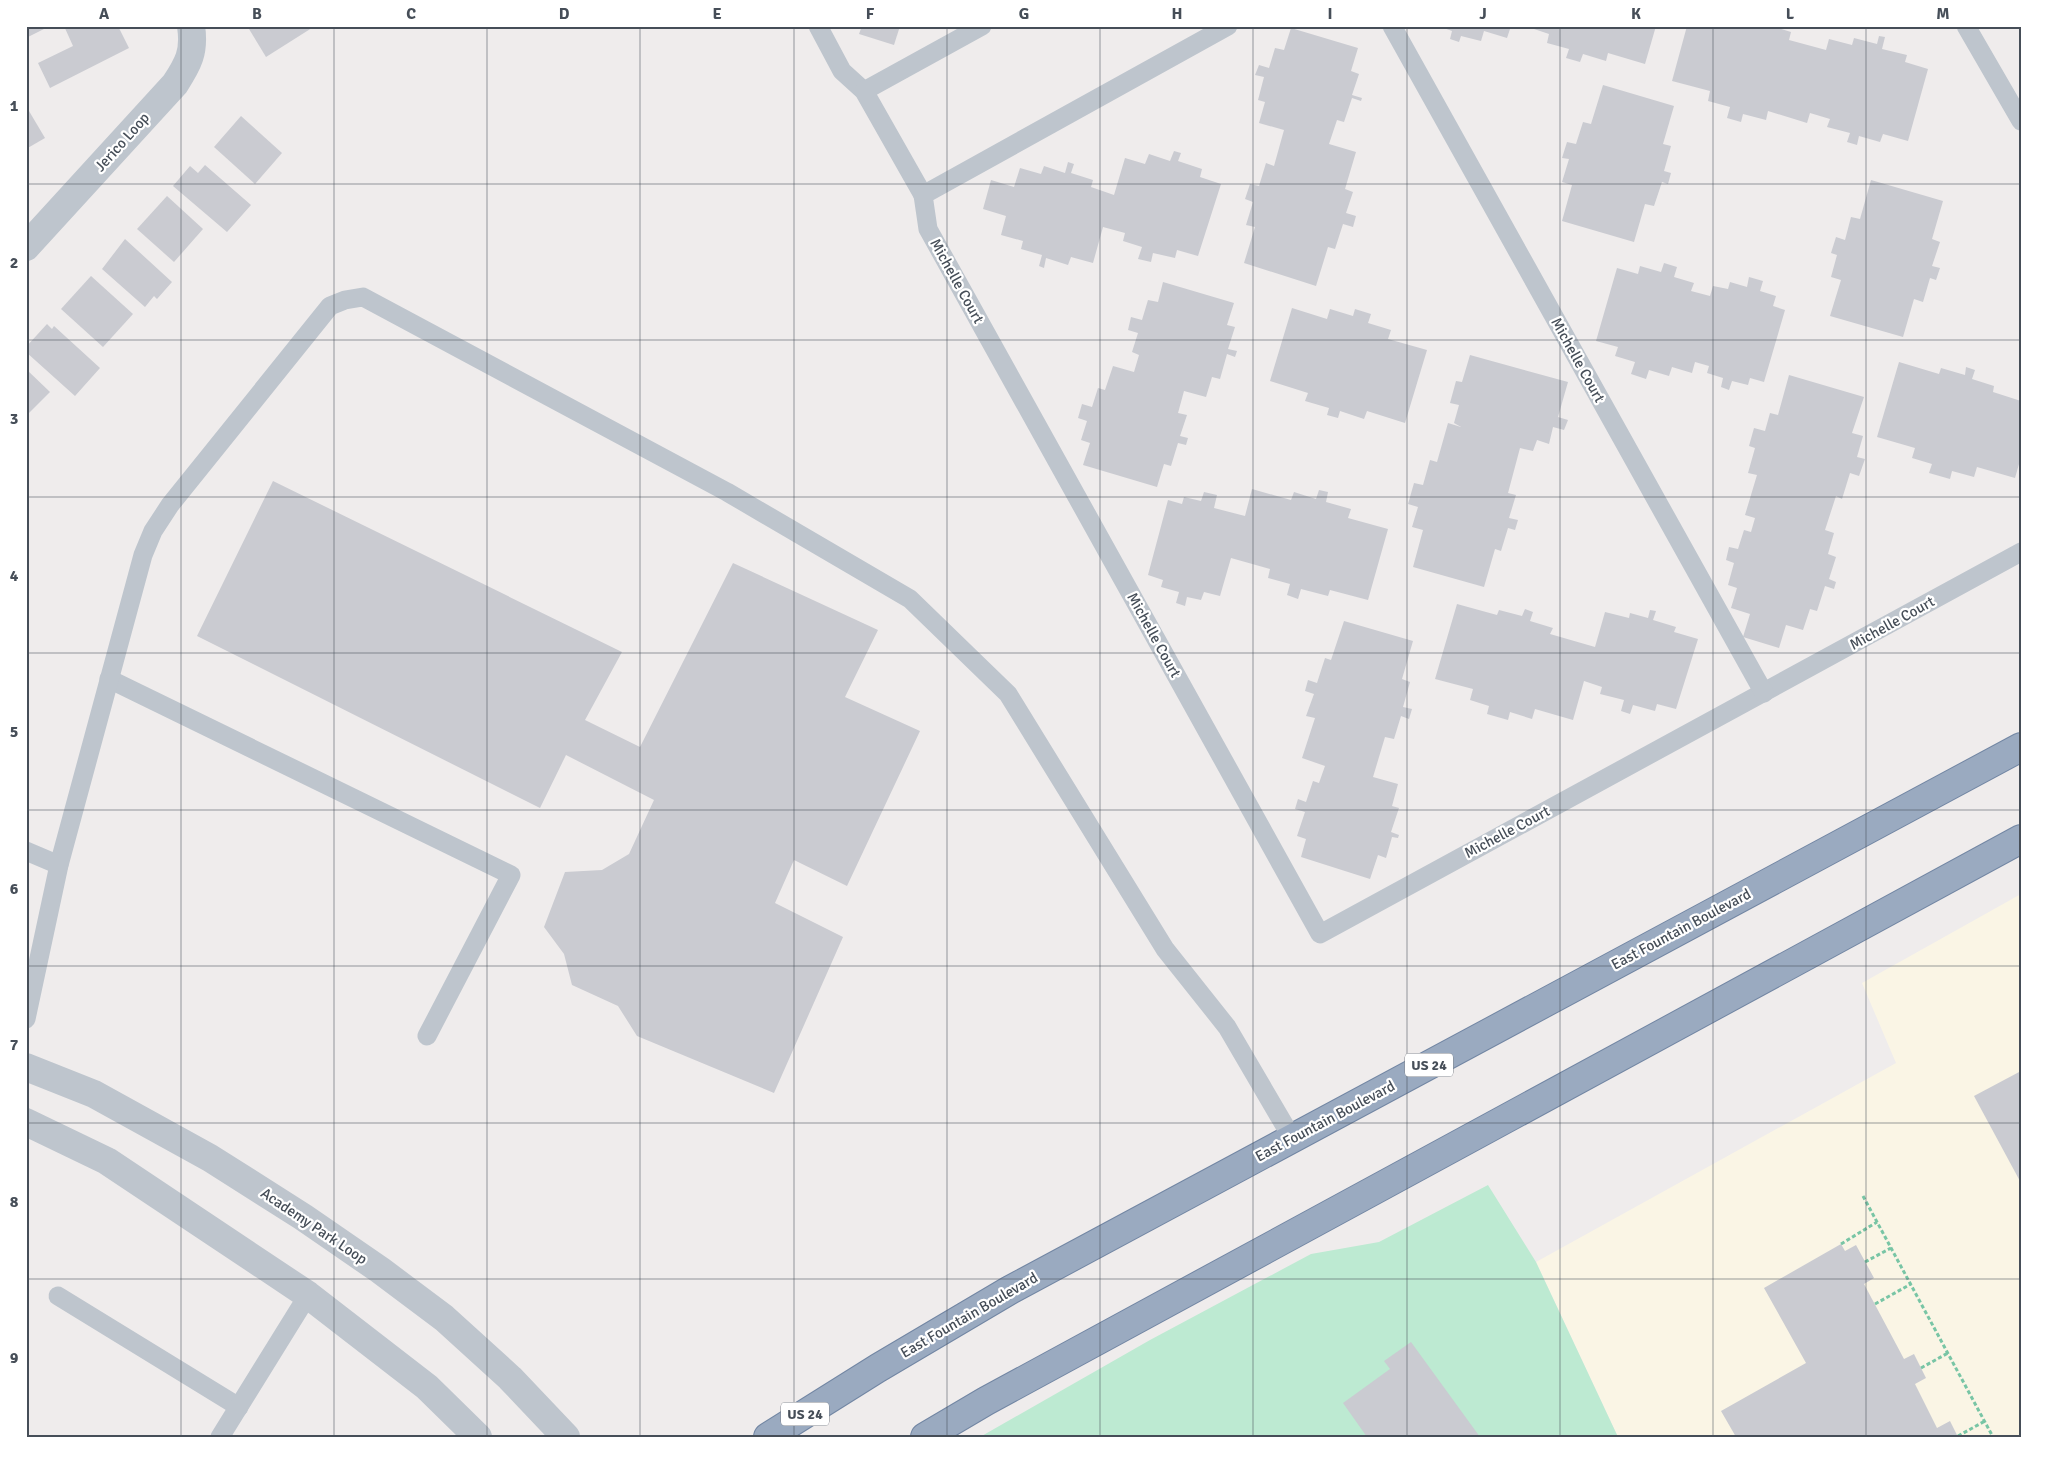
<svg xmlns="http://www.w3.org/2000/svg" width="2047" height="1463" font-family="Signika,sans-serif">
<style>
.commercial{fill:#faf5e5}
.green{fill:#bdead2}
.building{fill:#cacbd1}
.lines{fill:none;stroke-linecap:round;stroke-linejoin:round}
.trunk-casing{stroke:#7286a3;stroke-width:30}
.path{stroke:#78c5a5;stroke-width:3;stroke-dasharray:4 2.5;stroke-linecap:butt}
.service{stroke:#bec5cd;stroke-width:19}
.minor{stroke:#bec5cd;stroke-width:28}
.tertiary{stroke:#bec5cd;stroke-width:28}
.trunk{stroke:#9aaac0;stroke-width:28}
.grid{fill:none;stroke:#464e58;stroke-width:1;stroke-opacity:0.55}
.labels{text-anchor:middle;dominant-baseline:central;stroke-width:4.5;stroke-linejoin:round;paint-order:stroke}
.shield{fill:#fff;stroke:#7e838a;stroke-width:1}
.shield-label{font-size:14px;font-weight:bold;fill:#464e58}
.street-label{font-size:15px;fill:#464e58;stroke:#fff}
.neatline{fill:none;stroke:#464e58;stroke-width:2}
.grid-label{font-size:16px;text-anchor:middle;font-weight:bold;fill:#464e58}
</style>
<rect width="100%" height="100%" fill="#efecec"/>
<!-- commercial -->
<path class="commercial" d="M2021,894V1437H1618L1536,1262L1896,1063L1862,983Z"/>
<!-- green -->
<path class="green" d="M1488,1185L1536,1262L1618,1437H980L1150,1340L1311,1254L1379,1242Z"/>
<!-- building -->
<g class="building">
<path d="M26,26H50L26,38Z"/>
<path d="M64,26H118L129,48L50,88L38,63L73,46Z"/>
<path d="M254,26H315L266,57L249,29Z"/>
<path d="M862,26H900L894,45L859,34Z"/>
<path d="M1438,26H1511L1507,38L1484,31L1481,41L1461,36L1459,42L1450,39L1452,31Z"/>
<path d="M1525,26H1656L1645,64L1608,53L1606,61L1583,54L1580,62L1566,58L1569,49L1547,43L1549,34Z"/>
<path d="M1687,26H1771L1791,32L1789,40L1826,50L1829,39L1852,45L1854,38L1877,44L1879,36L1885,37L1882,49L1907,55L1905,62L1928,69L1908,141L1883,134L1880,142L1859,136L1857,145L1847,142L1850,133L1827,127L1830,119L1810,113L1807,123L1768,111L1766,120L1743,114L1741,122L1727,118L1730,107L1708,101L1710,91L1672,81Z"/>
<path d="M1291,28L1358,48L1351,71L1359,74L1352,95L1362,98L1361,101L1352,98L1344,122L1337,120L1329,144L1356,152L1345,189L1353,192L1346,213L1356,216L1353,227L1343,224L1335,249L1328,247L1316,286L1244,263L1255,227L1246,225L1253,202L1245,199L1250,184L1259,186L1266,163L1274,166L1284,130L1259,123L1265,102L1258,100L1264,77L1255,75L1259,65L1269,68L1275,48L1284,50Z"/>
<path d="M1603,85L1674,106L1663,144L1671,146L1664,171L1671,173L1668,184L1662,182L1654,206L1645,204L1634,242L1562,221L1572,185L1562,182L1569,159L1562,158L1567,142L1576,144L1583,122L1591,124Z"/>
<path d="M29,111L45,138L26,149V113Z"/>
<path d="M241,116L282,153L255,184L214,147Z"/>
<path d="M1174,151L1181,153L1178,161L1202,169L1200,177L1221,184L1198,256L1177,250L1175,258L1153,253L1151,262L1138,259L1142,247L1123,241L1125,233L1103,227L1093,263L1071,257L1068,265L1046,258L1044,268L1039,266L1042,255L1021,249L1023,241L1001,235L1006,216L983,209L991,180L1014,187L1020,168L1041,174L1044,166L1065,173L1068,162L1074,164L1071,173L1093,180L1091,187L1114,195L1125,158L1145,164L1149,154L1170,161Z"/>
<path d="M205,165L251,205L227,232L173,186L190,166L198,173Z"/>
<path d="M1871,180L1943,201L1932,239L1940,242L1932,266L1940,268L1936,280L1930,278L1923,302L1914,299L1903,337L1830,316L1841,280L1831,277L1837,255L1831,253L1836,237L1845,240L1851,217L1860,219Z"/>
<path d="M167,196L203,229L174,262L137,229Z"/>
<path d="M125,239L172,282L157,299L154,296L145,307L102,269Z"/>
<path d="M1664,263L1677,267L1674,277L1694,283L1691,291L1710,296L1713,286L1728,289L1730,282L1747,287L1749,277L1763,281L1760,291L1776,296L1773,306L1785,310L1764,382L1750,378L1748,385L1732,381L1729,390L1721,387L1723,378L1707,373L1709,366L1695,362L1692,373L1672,367L1669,376L1649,370L1646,379L1631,374L1635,362L1615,356L1618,347L1596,341L1617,268L1638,274L1640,266L1661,272Z"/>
<path d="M91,276L133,314L103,347L61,309Z"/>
<path d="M1163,282L1234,303L1227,325L1235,327L1228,349L1237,351L1235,357L1227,354L1220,379L1212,377L1206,397L1184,391L1178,413L1187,415L1180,436L1188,438L1186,445L1178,443L1171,466L1164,464L1157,487L1083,465L1090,443L1081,440L1087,421L1078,418L1082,404L1092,407L1098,388L1105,390L1113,366L1134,372L1139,355L1132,352L1138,333L1128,330L1131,317L1142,320L1148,300L1158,302Z"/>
<path d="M1292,308L1327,319L1330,309L1353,316L1355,309L1371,314L1368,323L1391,330L1388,339L1427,350L1405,423L1367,411L1364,419L1340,411L1338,418L1327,415L1329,408L1305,401L1308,393L1270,381Z"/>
<path d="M47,324L52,329L54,326L100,368L75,396L26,352V347Z"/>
<path d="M1470,355L1568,382L1558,417L1568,420L1564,430L1553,427L1549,444L1537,440L1533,451L1520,448L1508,493L1516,495L1509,518L1518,520L1515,530L1508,528L1501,551L1495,549L1484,587L1413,567L1423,530L1412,527L1418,507L1408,504L1414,483L1423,485L1430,460L1437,462L1448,423L1461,427L1454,423L1459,405L1450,403L1456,381L1462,382Z"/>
<path d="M1899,362L1939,374L1941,368L1965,375L1966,367L1975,370L1972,379L1994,386L1993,392L2021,401V457L2015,478L1977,467L1974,477L1952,471L1950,479L1929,473L1932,464L1912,458L1915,448L1877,437Z"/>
<path d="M26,369L50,392L26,416Z"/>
<path d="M1789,375L1864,397L1852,433L1863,436L1857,457L1865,459L1859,476L1850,473L1842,499L1836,496L1825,530L1834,533L1828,554L1836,557L1829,579L1836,582L1834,589L1825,586L1817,611L1810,609L1803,630L1786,625L1779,648L1743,637L1750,614L1731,608L1737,588L1728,585L1734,563L1726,560L1729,547L1738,549L1744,530L1751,532L1755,518L1745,515L1757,475L1748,473L1755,448L1749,446L1754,428L1765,431L1770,413L1778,415Z"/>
<path d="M273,481L622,652L585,720L640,747L733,563L878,630L845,697L920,731L847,886L794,860L775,903L843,937L774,1093L637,1036L618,1006L572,985L564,954L544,927L565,872L602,870L629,854L654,800L566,755L540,808L197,636Z"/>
<path d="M1252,489L1291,500L1294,492L1316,499L1319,490L1328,492L1326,502L1351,509L1348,518L1388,529L1368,600L1330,590L1328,596L1301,589L1298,599L1287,595L1290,584L1268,578L1270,569L1231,558L1220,596L1204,592L1201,600L1187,597L1185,606L1176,603L1179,592L1161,587L1163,580L1148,575L1168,500L1182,504L1184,497L1201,501L1204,492L1217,495L1214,508L1245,516Z"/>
<path d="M1457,604L1497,615L1499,610L1522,616L1525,609L1533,612L1530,621L1553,628L1550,634L1595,647L1605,612L1629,618L1630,613L1648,618L1650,610L1656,611L1653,620L1676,627L1674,632L1698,639L1676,709L1657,704L1655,711L1633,705L1630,714L1621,711L1624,700L1600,694L1602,687L1584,681L1573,720L1535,709L1532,719L1510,712L1508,720L1487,714L1489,706L1470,700L1473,689L1435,679Z"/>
<path d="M1344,621L1413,641L1402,679L1410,682L1403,707L1412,709L1409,719L1401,716L1394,739L1385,737L1373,777L1398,784L1392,806L1399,808L1391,832L1399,835L1398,838L1392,837L1386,858L1378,855L1370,879L1301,857L1306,839L1297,836L1305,812L1295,809L1298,799L1306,802L1313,781L1319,783L1325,766L1302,758L1315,718L1306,716L1314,694L1305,691L1308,680L1317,683L1325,658L1331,660Z"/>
<path d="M2021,1071V1183L1974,1096Z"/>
<path d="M1841,1244L1845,1251L1856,1245L1874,1278L1864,1284L1904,1359L1914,1354L1926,1378L1915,1384L1937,1428L1950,1421L1958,1437H1736L1721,1411L1806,1363L1764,1288Z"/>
<path d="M1411,1342L1480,1437H1367L1343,1403L1390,1369L1384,1361Z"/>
</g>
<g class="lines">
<defs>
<g id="trunk">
<path d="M768,1437L878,1368L1010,1290L2021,747"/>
<path d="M925,1437L986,1401L2021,839"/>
</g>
</defs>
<!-- trunk casing -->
<use href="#trunk" class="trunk-casing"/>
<!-- path -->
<g class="path">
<path d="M1863,1196L1993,1437"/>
<path d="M1841,1244L1877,1222"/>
<path d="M1865,1262L1891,1248"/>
<path d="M1875,1304L1911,1284"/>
<path d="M1921,1368L1948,1353"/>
<path d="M1958,1436L1985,1421"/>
</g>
<!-- service -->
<g class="service">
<path d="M818,26L842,71L864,91L923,195"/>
<path d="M1228,26L923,195L928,229L1320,934L2021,552"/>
<path d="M1392,26L1764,693"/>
<path d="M1966,26L2021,121"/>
<path d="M864,91L982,26"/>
<path d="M109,679L511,875L427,1036"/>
<path d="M26,851L59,865"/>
<path d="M26,1019L59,865L143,555L153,531L170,505L330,306L345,300L363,297L727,492L910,599L1008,694L1165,949L1227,1027L1292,1138"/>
<path d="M58,1296L239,1407"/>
<path d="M220,1437L308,1295"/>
</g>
<!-- minor -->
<path class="minor" d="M26,247L175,84C188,64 195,52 191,26"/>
<!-- tertiary -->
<g class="tertiary">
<path d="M26,1067L94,1094L210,1158L303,1217L380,1270L444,1318L510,1378L566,1437"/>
<path d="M26,1122L107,1161L308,1295L427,1387L478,1437"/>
</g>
<!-- trunk -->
<use href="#trunk" class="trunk"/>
</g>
<!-- grid -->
<path class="grid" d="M181,26V1437M334,26V1437M487,26V1437M640,26V1437M794,26V1437M947,26V1437M1100,26V1437M1253,26V1437M1407,26V1437M1560,26V1437M1713,26V1437M1866,26V1437M26,184H2021M26,340H2021M26,497H2021M26,653H2021M26,810H2021M26,966H2021M26,1123H2021M26,1279H2021"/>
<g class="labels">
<!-- shield labels -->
<g class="shield">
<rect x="1405" y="1053.5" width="48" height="23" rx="4"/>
<rect x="781" y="1402.5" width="48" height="23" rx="4"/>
</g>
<g class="shield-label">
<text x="1429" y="1065">US 24</text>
<text x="805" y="1414">US 24</text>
</g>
<!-- street labels -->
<g class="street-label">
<text transform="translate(122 142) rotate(-48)">Jerico Loop</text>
<text transform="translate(957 281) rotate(61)">Michelle Court</text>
<text transform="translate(1578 360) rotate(61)">Michelle Court</text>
<text transform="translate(1892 623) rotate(-29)">Michelle Court</text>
<text transform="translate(1154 635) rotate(61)">Michelle Court</text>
<text transform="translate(1507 832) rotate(-28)">Michelle Court</text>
<text transform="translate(1681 929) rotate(-28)">East Fountain Boulevard</text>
<text transform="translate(1325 1121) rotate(-28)">East Fountain Boulevard</text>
<text transform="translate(314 1226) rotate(34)">Academy Park Loop</text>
<text transform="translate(969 1315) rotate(-30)">East Fountain Boulevard</text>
</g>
</g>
<!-- border -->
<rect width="2047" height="1463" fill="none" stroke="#ffffff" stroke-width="55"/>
<rect x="28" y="28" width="1992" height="1408" class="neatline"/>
<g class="grid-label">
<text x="104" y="19">A</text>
<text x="257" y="19">B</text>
<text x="411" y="19">C</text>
<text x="564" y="19">D</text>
<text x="717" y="19">E</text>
<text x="870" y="19">F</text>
<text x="1024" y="19">G</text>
<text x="1177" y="19">H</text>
<text x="1330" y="19">I</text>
<text x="1483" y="19">J</text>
<text x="1636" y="19">K</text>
<text x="1790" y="19">L</text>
<text x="1943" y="19">M</text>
<text x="14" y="111">1</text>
<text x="14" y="268">2</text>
<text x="14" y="424">3</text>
<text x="14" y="581">4</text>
<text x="14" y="737">5</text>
<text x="14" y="894">6</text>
<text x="14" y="1050">7</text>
<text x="14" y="1207">8</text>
<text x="14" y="1363">9</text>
</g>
</svg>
